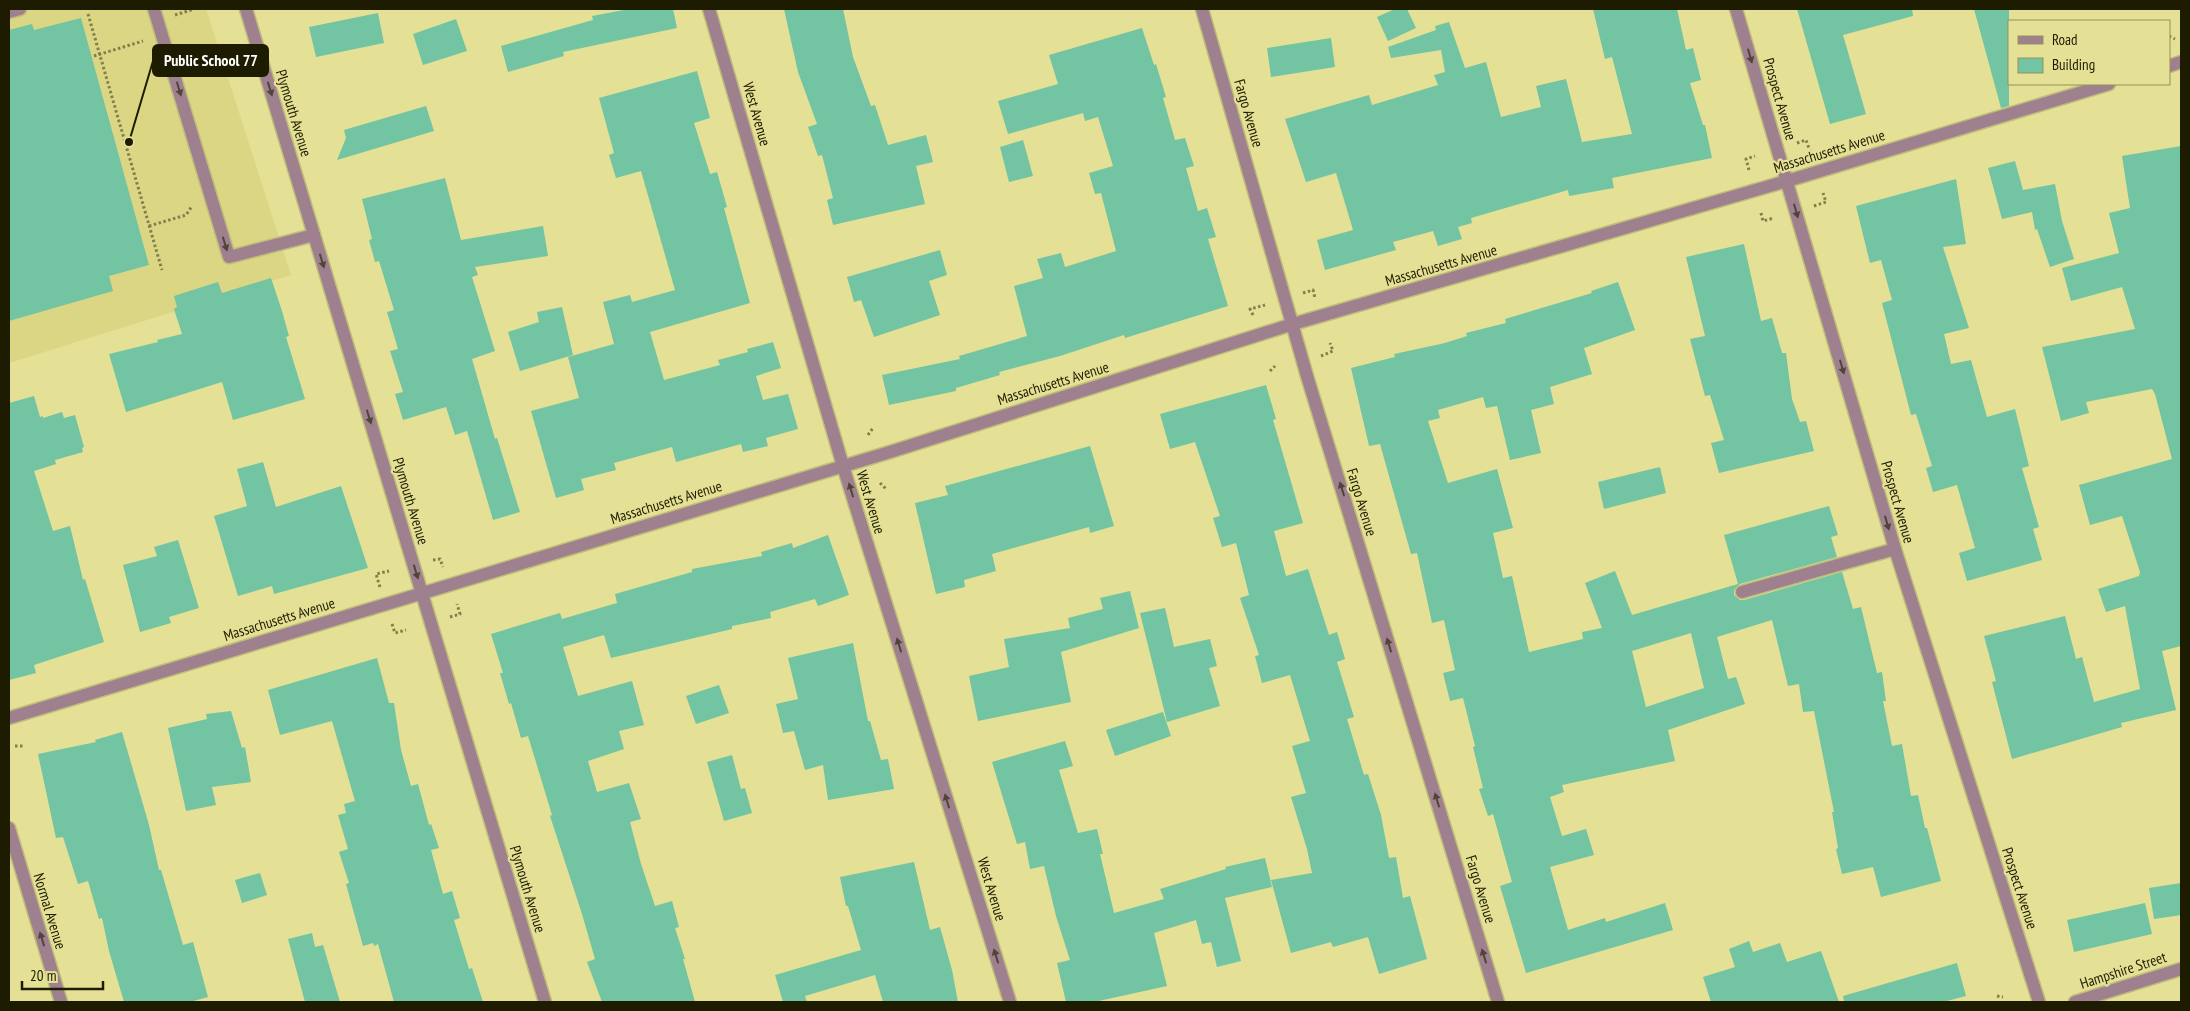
<svg xmlns="http://www.w3.org/2000/svg" width="2190" height="1011" font-family="'PT Sans Narrow',sans-serif">
<style>
.built{fill:#dad683}
.building{fill:#72c4a2;fill-rule:evenodd}
.lines{fill:none;stroke-linecap:round;stroke-linejoin:round}
.lane-casing{stroke:#c0bd7a;stroke-width:15}
.street-casing{stroke:#c0bd7a;stroke-width:15}
.path{stroke:#827f4c;stroke-width:3;stroke-dasharray:2.5 2.5;stroke-linecap:butt}
.lane{stroke:#9e808f;stroke-width:12}
.street{stroke:#9e808f;stroke-width:12}
.oneway{fill:#514439}
.labels{text-anchor:middle;dominant-baseline:central;stroke-width:4.5;stroke-linejoin:round;paint-order:stroke}
.street-label{font-size:15px;fill:#1e1c00;stroke:#e4e095}
.leader{fill:none;stroke:#1e1c00;stroke-width:2}
.callout-dot{fill:#1e1c00;stroke:#e4e095;stroke-width:2}
.callout{fill:#1e1c00;stroke:#1e1c00;stroke-width:2}
.callout-label{font-size:16px;text-anchor:middle;font-weight:bold;fill:#fff}
</style>
<rect width="100%" height="100%" fill="#e4e095"/>
<!-- built -->
<path class="built" d="M9,9H206L291,275L9,363Z"/>
<!-- building -->
<g class="building">
<path d="M629,9H673L677,28L563,52L564,56L508,72L501,46L593,20L592,16Z"/>
<path d="M784,9H843L853,57L871,106L875,105L888,145L926,135L933,162L916,166L925,204L833,225L827,200L833,198L822,155L818,156L808,127L817,124L798,72Z"/>
<path d="M1395,9H1407L1416,28L1388,41L1377,17Z"/>
<path d="M1593,9H1677L1686,50L1693,48L1701,80L1690,83L1703,125H1705L1712,158L1612,178L1614,188L1569,196L1568,190L1471,218L1472,223L1458,227L1462,239L1438,246L1433,231L1393,242L1396,250L1325,270L1317,240L1353,230L1336,173L1306,182L1285,119L1369,95L1372,105L1438,85L1434,75L1445,72L1441,50L1391,58L1388,47L1436,30L1435,26L1449,22L1465,68L1486,62L1501,117L1541,107L1536,86L1566,79L1582,142L1632,134L1612,57L1605,59Z"/>
<path d="M1797,9H1912L1913,16L1843,35L1866,114L1830,124Z"/>
<path d="M1974,9H2009V106L2001,108Z"/>
<path d="M378,13L384,43L316,57L309,27Z"/>
<path d="M81,18L149,265L109,276L113,291L9,321V30L32,24L34,30Z"/>
<path d="M456,19L467,51L423,65L413,34Z"/>
<path d="M1142,28L1154,65L1156,64L1166,97L1163,98L1175,140L1185,138L1194,166L1186,168L1198,211L1207,208L1216,237L1208,239L1228,306L1125,338L1124,335L1060,356L999,372L1000,375L956,388V391L889,405L882,375L960,359L959,356L1027,336L1014,286L1043,278L1037,259L1061,253L1065,267L1116,251L1101,193L1095,194L1089,173L1113,166L1098,117L1085,121L1083,113L1008,134L998,101L1058,84L1049,55Z"/>
<path d="M1331,38L1335,67L1271,77L1267,48Z"/>
<path d="M697,71L710,118L694,123L710,174L717,172L727,207L724,208L750,303L650,332L664,380L720,365L718,360L748,352L747,349L773,342L781,368L756,376L763,400L788,394L798,429L766,438L768,446L743,452L741,444L676,462L672,447L614,463L616,470L581,479L584,490L556,498L531,411L579,398L568,357L614,344L603,302L630,295L632,302L675,290L641,171L616,178L609,155L614,153L599,98Z"/>
<path d="M426,106L434,131L337,160L346,138L344,130Z"/>
<path d="M1023,140L1033,176L1009,182L1000,147Z"/>
<path d="M2181,146V646L2162,651L2176,710L2121,723L2122,727L2012,759L1992,682L1996,681L1984,636L2065,616L2076,659L2082,657L2094,702L2140,689L2125,606L2106,612L2098,589L2139,576L2140,572L2122,516L2090,525L2079,485L2172,459L2155,394L2152,389L2086,402L2089,413L2061,421L2042,347L2135,329L2122,287L2071,301L2062,268L2119,253L2109,213L2130,208L2122,156Z"/>
<path d="M2015,161L2023,190L2055,184L2062,221L2074,259L2050,267L2037,229L2035,230L2032,212L2002,219L1988,168Z"/>
<path d="M445,178L461,240L543,226L548,256L475,267L478,275L472,277L495,351L472,359L495,439L497,438L520,512L493,520L467,431L455,435L446,407L403,420L395,394L403,392L390,351L398,349L387,312L394,310L379,261L375,262L369,240L372,239L362,199Z"/>
<path d="M1956,179L1966,244L1943,247L1969,328L1944,334L1951,364L1971,360L1987,417L2015,409L2029,466L2022,468L2039,527L2033,529L2042,560L1967,581L1959,553L1975,548L1957,485L1933,492L1926,468L1932,466L1916,414L1911,415L1882,303L1892,300L1881,260L1870,263L1856,206Z"/>
<path d="M1744,244L1761,321L1772,318L1782,353H1786L1792,399L1800,422L1806,421L1814,451L1719,473L1711,443L1724,440L1710,395L1705,396L1690,339L1705,336L1686,257Z"/>
<path d="M940,250L947,275L929,281L940,315L874,337L861,300L854,302L847,277Z"/>
<path d="M271,278L282,311L289,336L286,337L305,399L233,420L222,382L126,412L109,354L158,342L157,340L182,334L174,309L177,307L174,296L218,282L222,293Z"/>
<path d="M1618,282L1635,330L1584,348L1592,374L1550,387L1554,404L1531,410L1541,453L1510,460L1497,406L1486,408L1483,397L1438,410L1440,418L1428,421L1448,483L1497,469L1513,528L1493,533L1503,578L1512,576L1529,652L1583,639L1582,632L1602,628L1585,583L1615,571L1632,615L1738,584L1724,535L1829,506L1838,535L1831,537L1837,557L1740,584L1734,590V595L1740,600H1744L1842,572L1853,609L1861,607L1877,673L1882,672L1886,701H1883L1892,746L1902,744L1911,796L1918,795L1925,828H1927L1941,881L1881,897L1873,867L1842,874L1836,849L1838,848L1832,812H1834L1814,711L1803,712L1799,684L1788,686L1772,620L1717,637L1728,679L1736,677L1745,704L1668,730L1675,761L1562,785L1564,792L1550,797L1562,836L1586,829L1594,855L1550,867L1568,930L1605,918L1606,922L1665,903L1673,930L1526,973L1500,886L1512,882L1493,814L1488,816L1479,789L1483,788L1473,747L1475,746L1463,698L1450,701L1443,673L1455,670L1444,620L1432,623L1417,553L1411,554L1380,444L1369,446L1351,368L1395,357L1394,354L1445,343L1467,336L1466,333L1506,323L1505,319L1592,293L1591,291ZM1691,633L1704,688L1646,707L1632,651Z"/>
<path d="M562,307L573,355L520,371L508,332L539,322L537,312Z"/>
<path d="M1266,385L1276,419L1273,420L1303,523L1274,531L1286,576L1308,569L1329,635L1337,632L1345,659L1337,662L1354,717L1347,719L1364,775L1368,774L1381,815L1389,858L1396,857L1403,898L1410,896L1427,959L1379,974L1368,937L1333,947L1331,942L1291,953L1271,880L1312,873L1307,849L1291,797L1306,793L1292,746L1310,741L1290,675L1262,683L1255,656L1259,655L1240,598L1249,595L1236,543L1222,547L1213,518L1220,516L1195,442L1170,449L1160,414Z"/>
<path d="M34,396L40,417L43,416V418L62,412L64,418L75,415L84,447L82,448L83,452L55,460L56,464L34,471L53,531L70,526L83,580L85,579L104,642L34,665L36,673L9,680V403Z"/>
<path d="M1090,446L1114,526L1090,533L1089,527L992,554L996,571L964,580L965,587L936,594L915,503L948,495L945,486Z"/>
<path d="M263,462L276,507L341,486L368,568L274,594L272,586L238,596L214,516L247,506L237,469Z"/>
<path d="M1660,467L1666,493L1604,509L1598,482Z"/>
<path d="M828,535L849,595L818,606L815,599L770,612L771,618L732,626V629L611,658L604,635L563,647L578,696L632,681L644,725L619,731L624,749L588,761L597,792L629,783L641,819L630,822L641,864L655,906L672,901L679,927L675,928L685,959H683L695,1002H602L587,962L595,959L582,914L550,816L552,815L528,736L521,738L511,703L509,704L500,673H503L491,634L560,613L562,619L617,603L615,594L692,572V569L762,556L761,552L792,543L793,548Z"/>
<path d="M178,540L199,608L169,617L171,623L140,632L123,565L157,556L154,547Z"/>
<path d="M1130,591L1139,628L1061,652L1071,702L978,721L969,676L1009,667L1004,639L1070,628L1068,618L1103,609L1100,598Z"/>
<path d="M1165,608L1174,647L1210,639L1217,666L1209,668L1220,706L1167,722L1140,613Z"/>
<path d="M853,643L868,721H870L881,760L888,759L894,789L828,800L823,765L805,770L794,731L783,733L776,704L798,699L788,658Z"/>
<path d="M377,658L389,703H394L401,750L411,786L418,784L429,825L431,824L439,848L431,850L443,894L452,891L460,918L454,920L469,969L472,968L483,1002H394L378,944L374,946L373,943L363,946L346,884L349,883L339,852L348,849L338,815L346,813L344,804L355,801L332,721L280,735L268,690Z"/>
<path d="M719,685L729,713L696,724L686,696Z"/>
<path d="M231,711L242,748L245,747L251,782L212,787L216,805L186,811L168,728L207,719L206,714Z"/>
<path d="M1163,712L1171,736L1115,756L1106,730Z"/>
<path d="M122,732L149,825L159,870H161L183,945L193,942L208,997L190,1002H124L109,951L102,918L99,919L88,881L78,884L63,837L56,838L38,754L96,742L95,740Z"/>
<path d="M1065,741L1073,766L1059,770L1078,833L1097,829L1103,854H1100L1114,913L1164,899L1160,889L1226,869L1225,867L1265,858L1272,887L1225,898L1241,961L1217,967L1211,942L1202,944L1196,920L1154,933L1167,986L1094,1002H1066L1057,963L1070,960L1056,916L1044,866L1030,869L1025,842L1017,844L992,762Z"/>
<path d="M732,755L741,789L745,788L752,813L724,821L707,762Z"/>
<path d="M914,862L930,930L940,927L952,970L958,1002H883L875,975L805,996L807,1002H783L775,975L861,950L848,906H846L840,877Z"/>
<path d="M260,873L267,895L242,903L235,880Z"/>
<path d="M2181,883V915L2154,919L2149,888Z"/>
<path d="M2145,903L2152,934L2074,952L2067,920Z"/>
<path d="M312,933L315,947L323,945L340,1002H305L288,939Z"/>
<path d="M1749,941L1753,952L1780,943L1787,962L1821,951L1839,1002H1711L1703,977L1735,967L1729,949Z"/>
<path d="M1957,963L1966,996L1943,1002H1844L1843,996Z"/>
</g>
<g class="lines">
<defs>
<g id="lane">
<path d="M154,9L229,257L314,235"/>
<path d="M9,12L20,9"/>
<path d="M1742,592L1895,549"/>
</g>
<g id="street">
<path d="M246,9L545,1002"/>
<path d="M709,9L843,466L1010,1002"/>
<path d="M1202,9L1307,376L1498,1002"/>
<path d="M1736,9L1895,549L2039,1002"/>
<path d="M2169,66L2181,62"/>
<path d="M9,718L890,452L1293,324L1787,181L2109,84"/>
<path d="M9,828L61,1002"/>
<path d="M2075,1002L2181,969"/>
</g>
</defs>
<!-- lane casing -->
<use href="#lane" class="lane-casing"/>
<!-- street casing -->
<use href="#street" class="street-casing"/>
<!-- path -->
<g class="path">
<path d="M88,14L162,270"/>
<path d="M175,15L194,9"/>
<path d="M2169,36L2175,39"/>
<path d="M94,56L143,41"/>
<path d="M1797,143L1806,140L1811,154"/>
<path d="M1749,170L1746,159L1755,156"/>
<path d="M1814,206L1826,202L1823,193"/>
<path d="M1761,213L1763,221L1774,218"/>
<path d="M149,226L186,215L192,206"/>
<path d="M1303,293L1313,290L1315,298"/>
<path d="M1253,315L1250,309L1265,305"/>
<path d="M1321,356L1333,351L1330,343"/>
<path d="M1270,371L1275,366"/>
<path d="M868,435L873,428"/>
<path d="M880,483L886,489"/>
<path d="M433,560L440,559L443,567"/>
<path d="M380,587L376,574L389,571"/>
<path d="M450,617L460,614L457,604"/>
<path d="M392,624L395,633L406,630"/>
<path d="M15,746H25"/>
<path d="M1997,996L2003,997"/>
</g>
<!-- lane -->
<use href="#lane" class="lane"/>
<!-- street -->
<use href="#street" class="street"/>
</g>
<!-- one-way arrows -->
<defs><path id="oneway-solid" d="M-6-.8H1V-3.2L6.5 0L1 3.2V.8H-6Z" transform="scale(1.25)"/></defs>
<g class="oneway">
<use href="#oneway-solid" transform="translate(1750 56) rotate(74)"/>
<use href="#oneway-solid" transform="translate(179 89) rotate(73)"/>
<use href="#oneway-solid" transform="translate(270 89) rotate(73)"/>
<use href="#oneway-solid" transform="translate(1796 211) rotate(74)"/>
<use href="#oneway-solid" transform="translate(225 244) rotate(73)"/>
<use href="#oneway-solid" transform="translate(322 261) rotate(73)"/>
<use href="#oneway-solid" transform="translate(1842 367) rotate(74)"/>
<use href="#oneway-solid" transform="translate(369 417) rotate(73)"/>
<use href="#oneway-solid" transform="translate(1342 489) rotate(-107)"/>
<use href="#oneway-solid" transform="translate(851 490) rotate(-107)"/>
<use href="#oneway-solid" transform="translate(1887 523) rotate(74)"/>
<use href="#oneway-solid" transform="translate(416 572) rotate(73)"/>
<use href="#oneway-solid" transform="translate(899 645) rotate(-107)"/>
<use href="#oneway-solid" transform="translate(1389 645) rotate(-107)"/>
<use href="#oneway-solid" transform="translate(1437 800) rotate(-107)"/>
<use href="#oneway-solid" transform="translate(947 801) rotate(-107)"/>
<use href="#oneway-solid" transform="translate(42 939) rotate(-107)"/>
<use href="#oneway-solid" transform="translate(996 956) rotate(-107)"/>
<use href="#oneway-solid" transform="translate(1484 956) rotate(-107)"/>
</g>
<g class="labels">
<!-- street labels -->
<g class="street-label">
<text transform="translate(1780 99) rotate(74)">Prospect Avenue</text>
<text transform="translate(294 113) rotate(73)">Plymouth Avenue</text>
<text transform="translate(1249 113) rotate(74)">Fargo Avenue</text>
<text transform="translate(757 114) rotate(74)">West Avenue</text>
<text transform="translate(1829 151) rotate(-17)">Massachusetts Avenue</text>
<text transform="translate(1441 265) rotate(-16)">Massachusetts Avenue</text>
<text transform="translate(1053 383) rotate(-17)">Massachusetts Avenue</text>
<text transform="translate(411 501) rotate(73)">Plymouth Avenue</text>
<text transform="translate(666 502) rotate(-17)">Massachusetts Avenue</text>
<text transform="translate(871 502) rotate(73)">West Avenue</text>
<text transform="translate(1362 502) rotate(73)">Fargo Avenue</text>
<text transform="translate(1898 502) rotate(74)">Prospect Avenue</text>
<text transform="translate(279 619) rotate(-17)">Massachusetts Avenue</text>
<text transform="translate(2020 888) rotate(72)">Prospect Avenue</text>
<text transform="translate(528 889) rotate(73)">Plymouth Avenue</text>
<text transform="translate(992 889) rotate(73)">West Avenue</text>
<text transform="translate(1481 889) rotate(73)">Fargo Avenue</text>
<text transform="translate(50 911) rotate(73)">Normal Avenue</text>
<text transform="translate(2123 970) rotate(-18)">Hampshire Street</text>
</g>
</g>
<!-- callouts -->
<path class="leader" d="M129 142L153 61"/>
<circle class="callout-dot" cx="129" cy="142" r="5"/>
<rect class="callout" x="153" y="45" width="115" height="31" rx="5"/>
<g class="callout-label">
<text x="211" y="66">Public School 77</text>
</g>
<!-- border -->
<rect width="2190" height="1011" fill="none" stroke="#1e1c00" stroke-width="20"/>
<!-- legend -->
<rect x="2008" y="20" width="162" height="65" fill="#e4e095" stroke="#959259"/>
<rect x="2018" y="36" width="25" height="8" fill="#9e808f" stroke="#959259"/>
<text x="2052" y="45" font-size="15" fill="#1e1c00">Road</text>
<rect x="2018" y="58" width="25" height="15" fill="#72c4a2" stroke="#959259"/>
<text x="2052" y="70" font-size="15" fill="#1e1c00">Building</text>
<!-- scale -->
<path d="M22 981v8h81v-8" fill="none" stroke="#1e1c00" stroke-width="2.5"/>
<text x="30" y="981" font-size="15" fill="#1e1c00" stroke="#e4e095" stroke-width="4" paint-order="stroke">20 m</text>
</svg>
